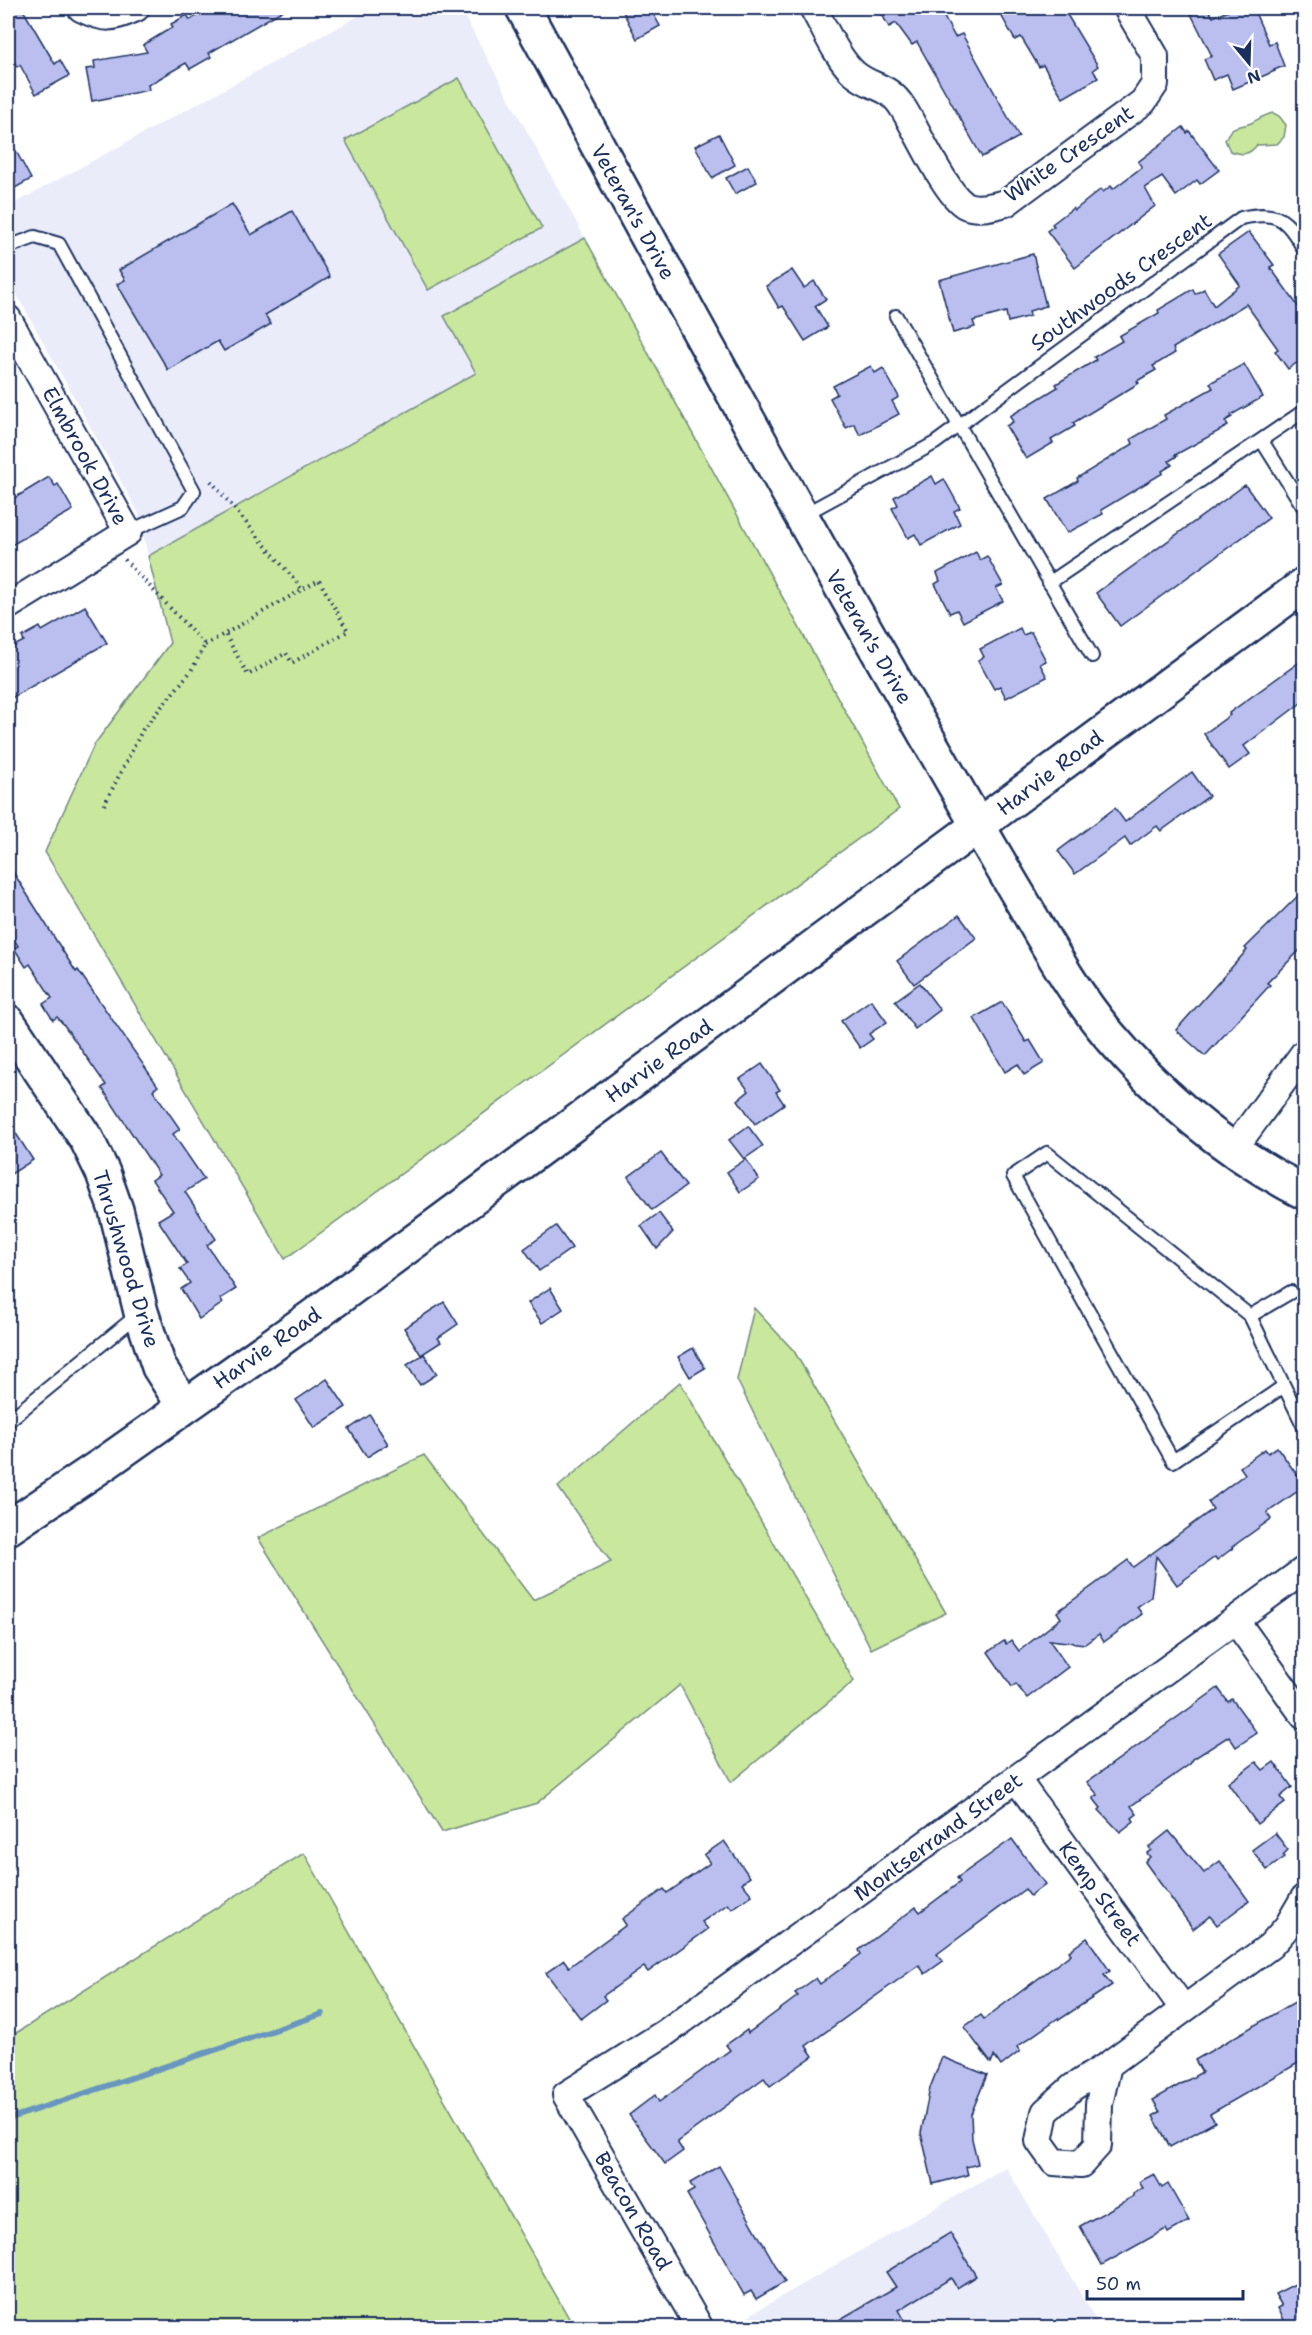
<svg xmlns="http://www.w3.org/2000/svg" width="1312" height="2335" font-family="'Shantell Sans',sans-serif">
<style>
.built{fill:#eaecfa}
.green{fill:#cae79e;stroke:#728b7e;stroke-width:1.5}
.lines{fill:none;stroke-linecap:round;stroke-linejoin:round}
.stream{stroke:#6896be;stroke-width:6}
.building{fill:#babff0;stroke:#1b2f5e;stroke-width:1.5}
.lane-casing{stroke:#1b2f5e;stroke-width:16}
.street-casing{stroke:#1b2f5e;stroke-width:30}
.secondary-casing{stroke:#1b2f5e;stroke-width:38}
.path{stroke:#1b2f5e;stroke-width:4;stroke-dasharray:1.5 4.5;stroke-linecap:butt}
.lane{stroke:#fff;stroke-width:12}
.street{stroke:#fff;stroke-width:26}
.secondary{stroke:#fff;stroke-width:33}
.labels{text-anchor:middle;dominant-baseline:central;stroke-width:5;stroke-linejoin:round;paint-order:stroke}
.street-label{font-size:21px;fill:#1b2f5e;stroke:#fff}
</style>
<rect width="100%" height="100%" fill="#fff"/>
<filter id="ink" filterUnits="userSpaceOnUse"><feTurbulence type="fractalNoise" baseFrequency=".0167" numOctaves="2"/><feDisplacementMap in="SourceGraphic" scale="12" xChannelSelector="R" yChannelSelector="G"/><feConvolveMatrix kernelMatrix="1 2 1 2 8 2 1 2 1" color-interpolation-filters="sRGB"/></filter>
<g filter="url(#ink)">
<!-- built -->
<g class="built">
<path d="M373,8H460L585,238L445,315L476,373L148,556L139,514L8,279V207Z"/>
<path d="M1006,2167L1100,2327L727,2328Z"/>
</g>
<!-- green -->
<g class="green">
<path d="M459,78L542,228L428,290L345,140Z"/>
<path d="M1273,113L1279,116L1286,125L1284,137L1277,144L1257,145C1248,156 1242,155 1230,151L1225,140C1233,122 1237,129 1251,123C1259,119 1264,115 1273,113Z"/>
<path d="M585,238L899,809L285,1259L45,852L94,745L170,643L148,556L476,373L444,316Z"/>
<path d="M754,1308L794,1351L946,1613L871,1649L737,1380Z"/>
<path d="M680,1382L854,1681L731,1782L680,1685L537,1803L442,1832L258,1538L424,1455L533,1600L611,1562L558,1487Z"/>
<path d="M304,1853L574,2327H8V2038Z"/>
</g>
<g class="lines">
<!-- stream -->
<path class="stream" d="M8,2119L322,2014"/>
</g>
<!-- building -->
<g class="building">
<path d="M8,8H22L55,64L60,60L69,76L36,94L20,65L17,67L8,50Z"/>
<path d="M210,8H287L209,53L211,57L190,69L186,63L148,85L149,90L92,101L86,69L95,68L94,61L147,52L143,45L173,27L171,24L187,15L190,20Z"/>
<path d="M621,8H650L660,26L637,39Z"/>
<path d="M878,8H930L934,13L940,10L955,37L962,34L1019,137L982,157L917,42L912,45L896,23L889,27Z"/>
<path d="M997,8H1063L1098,66L1093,70L1098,78L1063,98L1043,65L1039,67L1021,37L1015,40Z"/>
<path d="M1188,8H1207L1213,17L1234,8H1253L1269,44L1275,42L1284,66L1274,70L1275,71L1233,89L1227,74L1213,80L1204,59L1212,56Z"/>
<path d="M1183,127L1187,133L1189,131L1219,170L1200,184L1197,180L1176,196L1162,177L1145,188L1155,206L1075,268L1047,231L1054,226L1052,224L1073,208L1075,210L1101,189L1103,192L1111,186L1113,189L1142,167L1138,162Z"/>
<path d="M719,134L735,165L712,178L695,146Z"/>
<path d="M8,136L31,179L8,192Z"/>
<path d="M748,166L757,182L735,194L726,178Z"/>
<path d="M232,204L251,235L292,211L330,277L265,315L271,324L224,351L218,341L168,370L117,284L125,280L119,270Z"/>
<path d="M1249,232L1274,265L1270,267L1305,316V357L1288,369L1275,351L1278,349L1246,304L1173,348L1175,353L1153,366L1156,370L1137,381L1139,383L1073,423L1075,426L1051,440L1053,443L1026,459L1006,426L1013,422L1010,416L1058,387L1056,384L1096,360L1094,357L1122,341L1119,336L1159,313L1158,310L1193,289L1195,294L1204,289L1214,306L1240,285L1218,254Z"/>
<path d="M1033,254L1046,306L1029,311L1030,316L1008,322L1006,312L973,321L975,327L953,333L939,280Z"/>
<path d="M792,270L804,288L814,281L826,299L815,306L828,327L805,341L783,306L779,308L766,286Z"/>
<path d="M1244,364L1263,397L1231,415L1232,417L1225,421L1228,426L1175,455L1177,456L1169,461L1172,465L1162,471L1163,473L1101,510L1103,514L1067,533L1047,499L1078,481L1077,478L1133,444L1131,439L1166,419L1164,415L1213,388L1210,383Z"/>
<path d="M871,366L875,373L883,368L899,397L892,401L899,414L860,435L854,424L846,428L830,398L837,394L833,386Z"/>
<path d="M932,476L936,484L944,479L960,508L954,511L960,524L921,545L915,534L908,538L892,508L898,505L894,497Z"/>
<path d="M49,477L55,486L58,484L73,510L8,547V502Z"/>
<path d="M1245,485L1269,518L1120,626L1096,593Z"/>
<path d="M976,552L980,560L987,556L1003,585L996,588L1003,601L963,622L957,610L950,613L935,584L940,581L937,573Z"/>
<path d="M85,606L107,643L8,700V649L24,641L22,637L40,627L42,631Z"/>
<path d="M1020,628L1023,635L1031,632L1046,661L1040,664L1047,677L1006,698L1000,686L994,689L978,660L984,657L980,649Z"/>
<path d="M1305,658V700L1244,746L1250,754L1229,769L1204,734L1230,715L1229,713Z"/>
<path d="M1192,772L1209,796L1161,831L1157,826L1130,846L1125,838L1075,874L1058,851L1115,808L1125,822Z"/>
<path d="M8,864L76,972L78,970L158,1086L153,1090L180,1129L173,1134L204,1179L185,1192L216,1239L207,1245L236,1289L220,1299L223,1303L199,1319L181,1289L190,1283L180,1269L187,1264L158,1220L173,1211L152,1180L159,1175L102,1088L106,1085L64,1025L57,1017L53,1020L43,1004L52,998L30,964L26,967L14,948L18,946L8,930Z"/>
<path d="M1305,889V945L1267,983L1270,985L1205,1056L1176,1030L1247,950L1245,948Z"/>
<path d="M959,915L976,938L914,984L897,961Z"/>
<path d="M920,983L940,1010L915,1029L895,1001Z"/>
<path d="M871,1000L887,1022L869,1034L873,1039L860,1048L841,1021Z"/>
<path d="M1002,1002L1026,1042L1030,1040L1044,1063L1024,1075L1018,1064L1005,1072L974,1018Z"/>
<path d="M762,1064L780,1090L776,1092L784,1104L755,1124L738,1100L749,1091L740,1079Z"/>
<path d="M8,1121L33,1160L8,1176Z"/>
<path d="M748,1126L763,1146L744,1159L729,1140Z"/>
<path d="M661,1153L686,1186L652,1210L628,1177Z"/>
<path d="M746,1159L759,1179L740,1192L727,1172Z"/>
<path d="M659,1213L673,1232L657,1249L641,1226Z"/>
<path d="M556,1226L572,1248L539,1271L524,1249Z"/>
<path d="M550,1288L563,1309L542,1323L528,1303Z"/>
<path d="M444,1302L458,1324L438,1338L441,1342L421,1355L404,1328Z"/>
<path d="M693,1348L705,1368L690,1377L678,1357Z"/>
<path d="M424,1354L437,1374L420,1385L407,1365Z"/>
<path d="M327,1379L346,1407L314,1428L296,1400Z"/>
<path d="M370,1415L388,1444L367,1457L349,1429Z"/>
<path d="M1277,1447L1305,1486L1267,1513L1271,1519L1232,1547L1233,1548L1217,1560L1215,1557L1177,1585L1156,1556L1151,1597L1137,1607L1142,1614L1104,1642L1099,1634L1085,1644L1049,1640L1068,1667L1027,1698L1016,1684L1012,1687L988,1652L1004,1641L1006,1644L1011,1640L1019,1651L1061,1618L1057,1612L1128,1560L1133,1567L1213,1509L1208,1502L1245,1474L1240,1467L1265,1449L1268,1453Z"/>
<path d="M1218,1688L1228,1702L1232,1699L1257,1733L1236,1747L1229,1736L1193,1759L1190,1764L1131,1806L1137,1814L1132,1818L1134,1821L1120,1832L1099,1810L1101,1808L1093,1798L1098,1795L1087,1782Z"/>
<path d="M1256,1762L1263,1770L1274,1762L1292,1787L1280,1797L1285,1803L1257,1824L1228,1783Z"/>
<path d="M1169,1831L1204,1873L1220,1861L1249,1901L1217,1925L1210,1916L1193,1929L1145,1862L1150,1857L1147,1853L1151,1850L1149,1847Z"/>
<path d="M1275,1833L1288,1850L1283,1855L1285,1857L1267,1870L1252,1850Z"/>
<path d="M1012,1839L1045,1884L1030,1896L1025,1889L937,1954L943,1961L925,1974L919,1965L806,2046L813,2056L770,2086L764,2078L677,2142L683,2151L665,2164L629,2115L655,2095L659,2102L730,2050L726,2045L747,2030L748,2033L798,1996L795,1993L816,1978L820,1984L861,1954L859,1950L916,1907L920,1912L960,1882L957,1878Z"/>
<path d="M724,1841L750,1877L742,1883L752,1895L732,1909L728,1904L702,1922L708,1929L648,1972L644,1967L603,1996L606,2000L581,2019L546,1973L564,1960L569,1967L626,1925L622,1919L664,1889L667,1893L710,1863L704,1855Z"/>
<path d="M1087,1938L1110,1971L1104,1975L1112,1985L1059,2020L1058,2018L1017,2047L1020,2051L1001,2066L994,2056L991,2063L964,2027L981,2015L984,2019L1071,1954L1069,1951Z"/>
<path d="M1305,1996V2059L1210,2114L1215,2122L1170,2147L1153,2116L1160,2112L1153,2100L1202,2072L1195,2060Z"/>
<path d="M942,2057L987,2075L971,2114L972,2139L978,2164L966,2167L968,2175L933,2184L921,2133L930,2088Z"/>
<path d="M719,2166L785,2282L756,2299L751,2291L744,2295L687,2194L694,2190L690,2183Z"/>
<path d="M1154,2174L1162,2188L1168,2184L1189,2221L1168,2233L1166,2229L1102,2265L1080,2226L1134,2196L1133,2194L1143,2188L1139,2182Z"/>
<path d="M950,2233L976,2276L957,2288L951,2278L899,2310L909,2328H825L896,2287L886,2272Z"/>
<path d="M1305,2279V2328H1288L1278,2308L1282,2306L1275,2294Z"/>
</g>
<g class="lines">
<defs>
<g id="lane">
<path d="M8,247L35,237L59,244L194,491L183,507L128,532"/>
<path d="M896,316L1092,656"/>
<path d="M1262,441L1304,508"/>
<path d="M803,515L935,443L1241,218C1277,210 1287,218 1304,250"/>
<path d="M1049,583L1304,411"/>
<path d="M1250,1316L1291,1292"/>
<path d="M1284,1386L1173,1461L1013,1176L1047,1153L1250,1316L1304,1427"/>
<path d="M8,1421L140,1313"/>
</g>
<g id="street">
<path d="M81,8C105,20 112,19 136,8"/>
<path d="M813,8C824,27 838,60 855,74C873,89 888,84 903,108C916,128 946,195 965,205C977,211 993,206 1006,203L1143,102L1155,84V56L1127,8"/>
<path d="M8,319L128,532L8,606"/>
<path d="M1233,1150L1304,1053"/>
<path d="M1236,1621L1304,1716"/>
<path d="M1017,1780L1183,2008"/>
<path d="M1108,2065L1099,2104L1098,2145L1081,2164L1054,2162L1039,2141L1045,2112L1073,2087L1108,2065L1270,1946L1287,1927L1304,1898"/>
<path d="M700,2328L566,2095L665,2033L1304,1570"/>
</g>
<g id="secondary">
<path d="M523,8C649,240 775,473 907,702C944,767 981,832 1019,896C1047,944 1073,992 1109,1035C1164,1100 1229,1154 1304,1192"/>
<path d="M8,1022L87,1140L103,1173L116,1210L141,1312L159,1367L184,1406"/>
<path d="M8,1528L108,1461L312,1317L1304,585"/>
</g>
</defs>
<!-- lane casing -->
<use href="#lane" class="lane-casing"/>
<!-- street casing -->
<use href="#street" class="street-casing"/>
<!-- secondary casing -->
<use href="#secondary" class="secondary-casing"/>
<!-- path -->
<g class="path">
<path d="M211,481L303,590"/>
<path d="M205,645L319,580L348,631L292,663L286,653L248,675L225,634"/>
<path d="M104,805L143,729L191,671L205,645L124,559"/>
</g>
<!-- lane -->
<use href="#lane" class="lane"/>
<!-- street -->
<use href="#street" class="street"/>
<!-- secondary -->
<use href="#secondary" class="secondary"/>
</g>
</g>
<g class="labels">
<!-- street labels -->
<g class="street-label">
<text transform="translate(1069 154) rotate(-35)">White Crescent</text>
<text transform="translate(633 212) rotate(61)">Veteran's Drive</text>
<text transform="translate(1121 282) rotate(-36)">Southwoods Crescent</text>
<text transform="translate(85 456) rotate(61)">Elmbrook Drive</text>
<text transform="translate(869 637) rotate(60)">Veteran's Drive</text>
<text transform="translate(1050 773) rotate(-37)">Harvie Road</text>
<text transform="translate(659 1061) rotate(-36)">Harvie Road</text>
<text transform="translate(126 1259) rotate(73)">Thrushwood Drive</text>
<text transform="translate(267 1348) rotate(-35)">Harvie Road</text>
<text transform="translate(938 1837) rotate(-36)">Montserrand Street</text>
<text transform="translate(1100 1894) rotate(54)">Kemp Street</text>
<text transform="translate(633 2211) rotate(60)">Beacon Road</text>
</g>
</g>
<!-- margin -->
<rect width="1312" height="2335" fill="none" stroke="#fff" stroke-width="30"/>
<rect x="15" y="15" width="1282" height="2305" fill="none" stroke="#1b2f5e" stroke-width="2" filter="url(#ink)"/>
<!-- north arrow -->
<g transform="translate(1249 63) rotate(161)" stroke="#ffffff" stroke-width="4.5" paint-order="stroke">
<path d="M0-4.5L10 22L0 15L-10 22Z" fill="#1b2f5e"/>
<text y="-9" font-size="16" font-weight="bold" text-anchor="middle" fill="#1b2f5e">N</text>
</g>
<!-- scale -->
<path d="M1087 2290v9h156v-9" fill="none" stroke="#1b2f5e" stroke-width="3"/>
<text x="1096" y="2290" font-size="18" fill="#1b2f5e" stroke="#ffffff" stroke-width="4.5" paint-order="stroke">50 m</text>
</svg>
